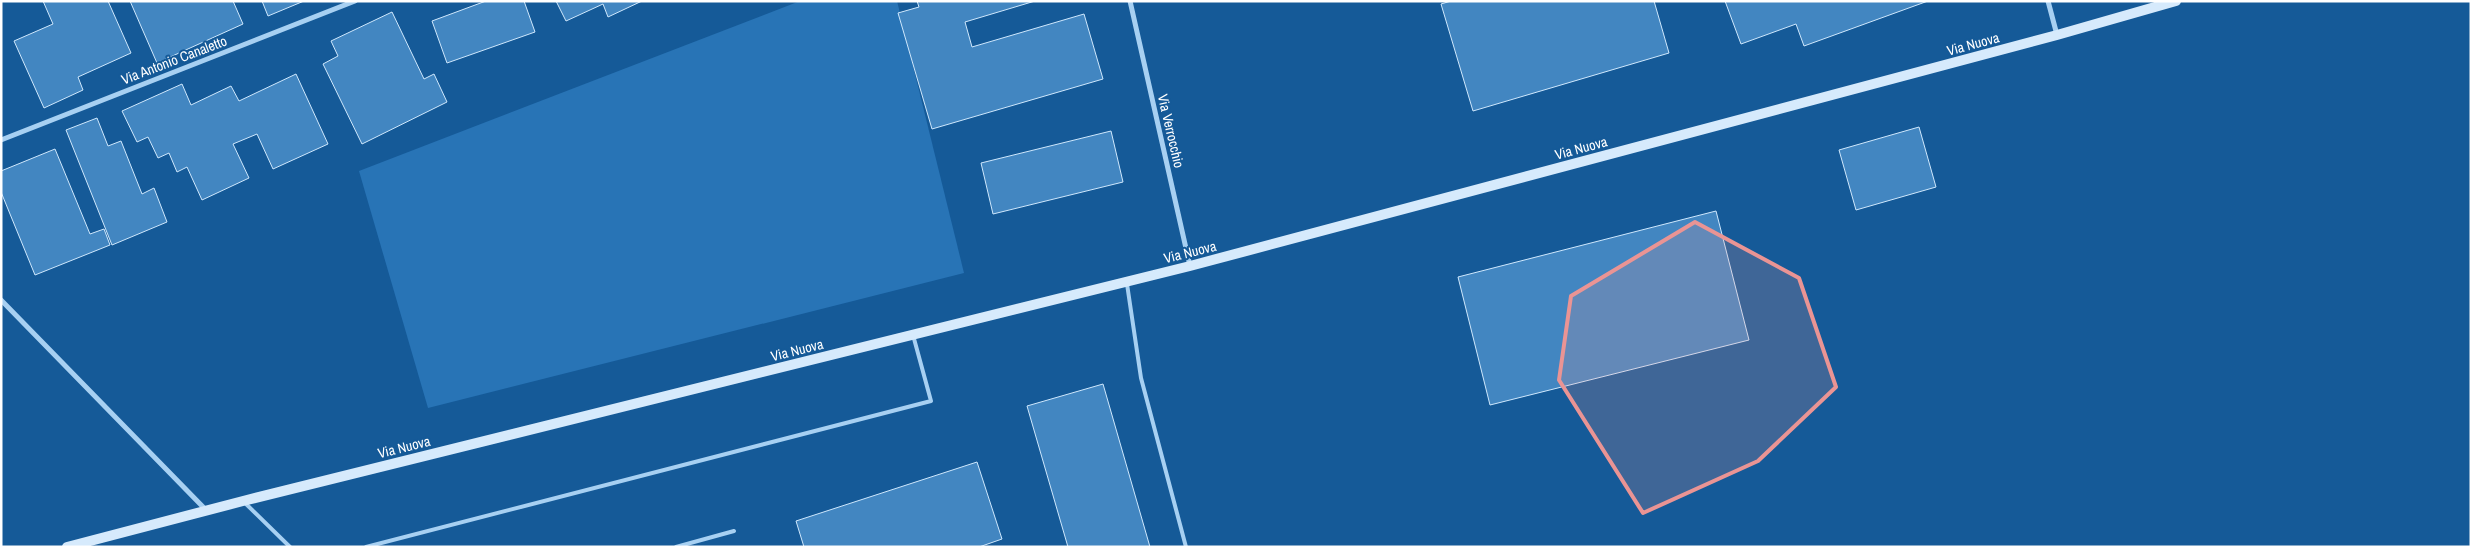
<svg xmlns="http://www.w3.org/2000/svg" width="2472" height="548" font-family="'Archivo Narrow',sans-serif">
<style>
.green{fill:#2874b6}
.building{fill:#4286c1;stroke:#cfe8fd}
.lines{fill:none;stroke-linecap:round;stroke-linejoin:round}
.lane{stroke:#a7d0f2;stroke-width:4}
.street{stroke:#a7d0f2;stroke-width:5}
.secondary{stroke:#d6eafc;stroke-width:10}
.marked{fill:#ea9494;fill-opacity:0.2;stroke:#ea9494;stroke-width:4;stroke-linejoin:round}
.labels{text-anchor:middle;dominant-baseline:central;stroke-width:4;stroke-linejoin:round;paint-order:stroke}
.street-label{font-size:14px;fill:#fff;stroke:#155a98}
</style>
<rect width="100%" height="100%" fill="#155a98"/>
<!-- green -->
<path class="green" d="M800,1H897L964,273L428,408L359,171Z"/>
<!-- building -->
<g class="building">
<path d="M43,1H108L131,53L78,77L83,90L44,108L14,41L53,24Z"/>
<path d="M130,1H233L243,24L157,63Z"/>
<path d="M262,1H304L268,16Z"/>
<path d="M486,1H524L535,32L447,63L432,21Z"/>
<path d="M556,1H642L608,17L603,4L566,21Z"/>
<path d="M917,1H1035L965,22L972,47L1084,14L1103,79L932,129L898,13L919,7Z"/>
<path d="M1451,1H1654L1669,53L1473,111L1441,4Z"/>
<path d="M1725,1H1928L1804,46L1796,24L1741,44Z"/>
<path d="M392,12L424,79L434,74L447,102L362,144L323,64L338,56L331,41Z"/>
<path d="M296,74L328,144L273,169L257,134L233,144L249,178L202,200L187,167L177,172L169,153L158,158L148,137L137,142L122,111L182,84L191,105L231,86L239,101Z"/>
<path d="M97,118L108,146L121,141L142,194L154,188L167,222L112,245L66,130Z"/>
<path d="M1919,127L1936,187L1856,210L1839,150Z"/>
<path d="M1111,131L1123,182L993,214L981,163Z"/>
<path d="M55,149L90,234L104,229L110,245L35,275L1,192V171Z"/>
<path d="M1716,211L1749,340L1490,405L1458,277Z"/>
<path d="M1103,384L1150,547H1068L1027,406Z"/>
<path d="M977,462L1002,539L979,547H804L796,521Z"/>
</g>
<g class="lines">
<!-- lane -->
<g class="lane">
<path d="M1127,284L1141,378L1186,547"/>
<path d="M244,502L290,547"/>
<path d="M366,547L931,401L913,335"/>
<path d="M676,547L734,531"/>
</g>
<!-- street -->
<g class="street">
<path d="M1130,1L1190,266"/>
<path d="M2048,1L2057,35"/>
<path d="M1,140L355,1"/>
<path d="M1,300L206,510"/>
</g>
<!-- secondary -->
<path class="secondary" d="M67,547L243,501L1190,266L2057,35L2176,1"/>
</g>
<!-- marked area -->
<path class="marked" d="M1695,222L1799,278L1836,387L1758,461L1643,513L1559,380L1571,296Z"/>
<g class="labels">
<!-- street labels -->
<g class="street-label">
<text transform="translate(1973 44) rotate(-15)">Via Nuova</text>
<text transform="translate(174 60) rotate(-21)">Via Antonio Canaletto</text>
<text transform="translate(1171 131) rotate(77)">Via Verrocchio</text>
<text transform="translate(1581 148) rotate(-15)">Via Nuova</text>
<text transform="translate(1190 252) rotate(-14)">Via Nuova</text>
<text transform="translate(797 350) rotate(-14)">Via Nuova</text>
<text transform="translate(404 447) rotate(-14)">Via Nuova</text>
</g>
</g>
<!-- border -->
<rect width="2472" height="548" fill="none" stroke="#ffffff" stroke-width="5"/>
</svg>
